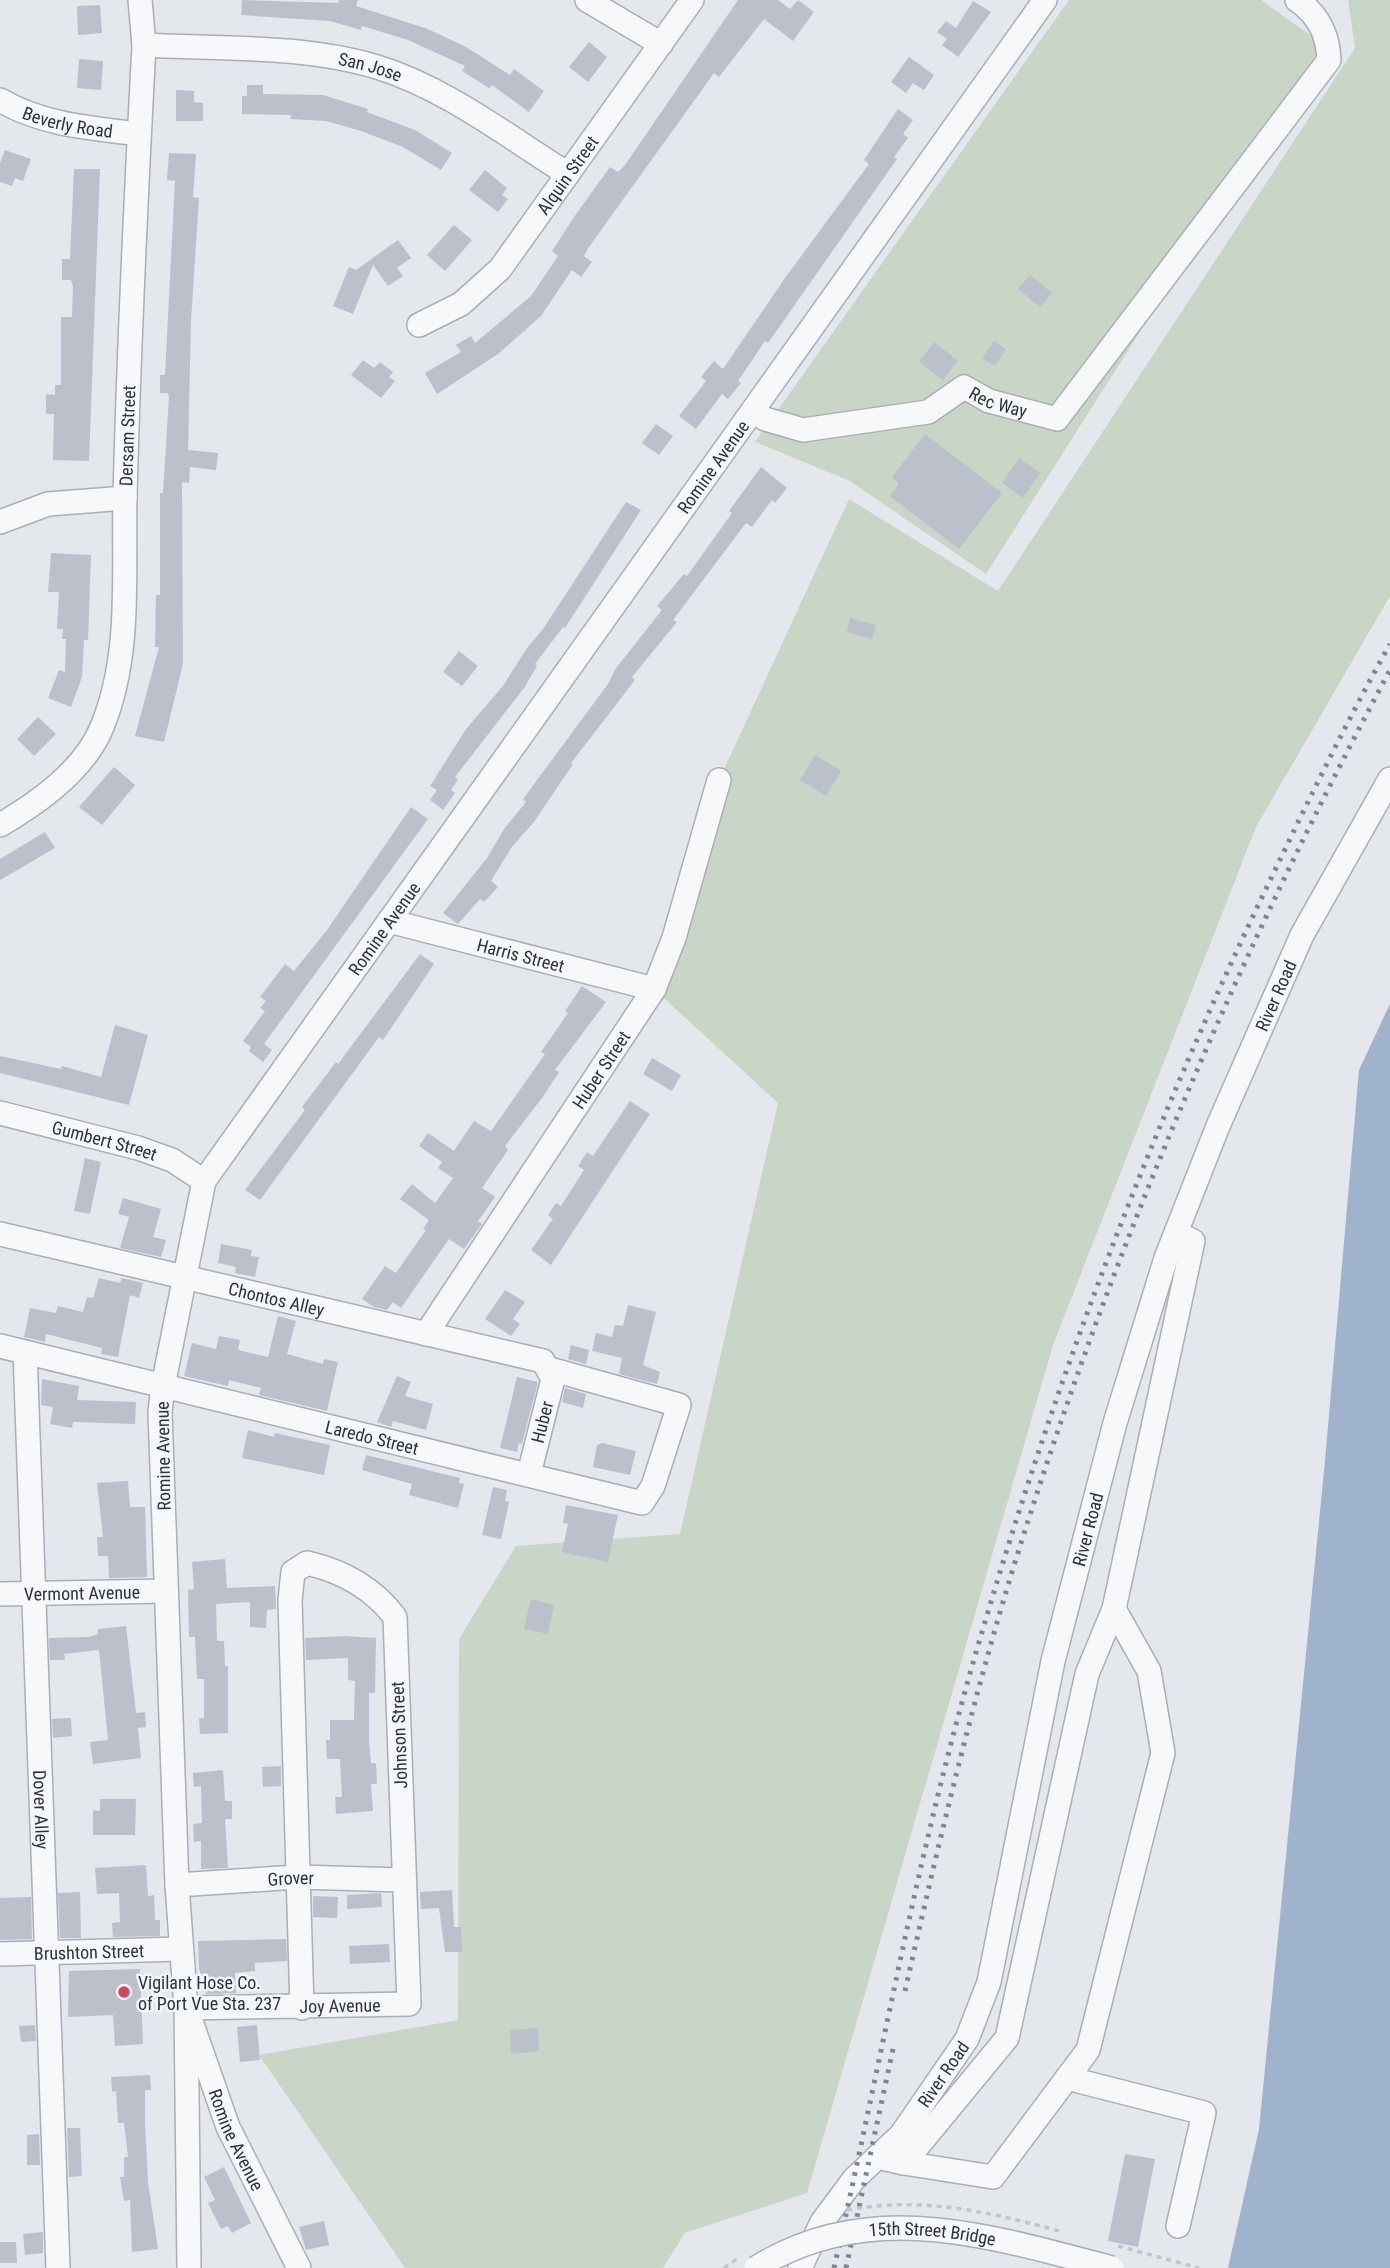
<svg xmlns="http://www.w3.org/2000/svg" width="1390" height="2268" font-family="'Roboto Condensed',sans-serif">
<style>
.green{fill:#c9d6c5}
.water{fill:#9fb4cc}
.building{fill:#bbc0ca}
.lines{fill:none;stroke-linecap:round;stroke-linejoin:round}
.minor-casing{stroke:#a9aeb7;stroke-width:26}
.path{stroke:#c2c5cb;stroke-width:3.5;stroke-dasharray:5 5;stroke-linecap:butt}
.minor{stroke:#f7f8fa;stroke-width:23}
.rail{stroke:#7d8696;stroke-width:5;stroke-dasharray:3.5 7;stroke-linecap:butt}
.minor-bridge-casing{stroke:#a9aeb7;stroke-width:26;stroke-linecap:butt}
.path-bridge{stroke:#c2c5cb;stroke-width:3.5;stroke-dasharray:5 5;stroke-linecap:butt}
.minor-bridge{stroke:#f7f8fa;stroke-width:23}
.poi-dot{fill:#d1495b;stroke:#f4f6f9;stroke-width:2.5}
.labels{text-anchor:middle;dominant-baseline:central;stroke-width:5;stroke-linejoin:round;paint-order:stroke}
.street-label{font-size:18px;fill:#2b3445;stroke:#f4f6f9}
.poi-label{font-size:18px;fill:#2b3445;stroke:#f4f6f9;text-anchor:start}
</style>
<rect width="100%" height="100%" fill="#e4e7ec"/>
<!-- green -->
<g class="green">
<path d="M1069,0H1261L1323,44L986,574L850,481L755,442Z"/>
<path d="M1348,0H1390V596L1256,827L1053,1345L807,2193L685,2233L663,2268H405L259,2055L458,2020L459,1639L516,1546L680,1534L778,1103L654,989L719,780L849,499L998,591L1355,48Z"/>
</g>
<!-- water -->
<path class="water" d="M1390,1004V2268H1228L1259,2129L1325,1461L1359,1070Z"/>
<!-- building -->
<g class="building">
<path d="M242,0L338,3L339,0H358L356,6L428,29L466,47L510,75L514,69L544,91L529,112L492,85L489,88L462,71L465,66L408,40L362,26L361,30L330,21L241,15Z"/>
<path d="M738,0H778L790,9L798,0L814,12L793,41L764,19L719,77L714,73L589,247L584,256L592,262L581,277L572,270L541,316L498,354L437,394L425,373L461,352L456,345L471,336L475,343L531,296L558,256L552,251L574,217L610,167L618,172L625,165Z"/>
<path d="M973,1L991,12L958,57L942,45L947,39L937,32L946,21L956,28Z"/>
<path d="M100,5L102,33L78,35L77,6Z"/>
<path d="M589,42L607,57L588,82L569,67Z"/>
<path d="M909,57L934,75L924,90L913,83L906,93L891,82Z"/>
<path d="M79,59L103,61L101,90L77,88Z"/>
<path d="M247,85H263V94L323,95L368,109L367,112L415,130L452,153L441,170L403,147L361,131L326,121L290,119L291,115L242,114V96H247Z"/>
<path d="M176,90L194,91V102L203,103V121H176Z"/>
<path d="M898,109L913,120L903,134L908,138L894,157L897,159L768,343L765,341L738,381L741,383L728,399L722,394L696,429L679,416L706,381L701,377L714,361L723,369L785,278L869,164L864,160Z"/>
<path d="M5,150L31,159L23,181L15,178L12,186L0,182V163Z"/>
<path d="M169,153L196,154L193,197L199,198L191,321L188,450L218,453L216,470L190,467L189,483L182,482L183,664L164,742L135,736L159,647H155L156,595H160V493H163L169,397L168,393H160V375H165L175,181L167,180Z"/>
<path d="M74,169H100L89,461L53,460L54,414H46V394L55,395V385H61V317H72L73,287L71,280H62V259H70Z"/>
<path d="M485,170L507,188L502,195L508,199L498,212L469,190Z"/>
<path d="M454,225L472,240L445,271L427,255Z"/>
<path d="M398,240L411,258L397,268L403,276L388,286L373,265L353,314L333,306L349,267L356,270Z"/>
<path d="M1030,275L1052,293L1040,307L1018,289Z"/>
<path d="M994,341L1006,349L995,366L982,358Z"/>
<path d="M934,342L958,361L943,380L919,362Z"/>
<path d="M363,360L374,368L380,362L393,372L389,377L395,381L381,398L351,375Z"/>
<path d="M656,424L673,436L659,455L642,443Z"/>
<path d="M925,434L1002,493L959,549L890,496L899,483L892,477Z"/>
<path d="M1019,458L1040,473L1023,498L1002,483Z"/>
<path d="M761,467L787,488L775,503L772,500L752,527L746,523L673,620L677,622L632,677L635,680L571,763L573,764L534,822L511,848L491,881L498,887L484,902L480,899L458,924L443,913L487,858L504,829L526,802L523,799L608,684L616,668L662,610L657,606L684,574L687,576L732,513L729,511Z"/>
<path d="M626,502L641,510L565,628L563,627L535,664L537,666L524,688L455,777L458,780L451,790L455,793L443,810L430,800L437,790L430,786L466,729L503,686L527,648L543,629Z"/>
<path d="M51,553L91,555L88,640H84L82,677L71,707L48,698L59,670L65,672L66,639H62L63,629H57L59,592H48Z"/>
<path d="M850,618L876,625L872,639L847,632Z"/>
<path d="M459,651L478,666L462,686L443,672Z"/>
<path d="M38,717L56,734L34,756L17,739Z"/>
<path d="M815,755L841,771L826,796L800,780Z"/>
<path d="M114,767L135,785L102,825L79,807Z"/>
<path d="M411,807L428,819L264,1044L272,1050L263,1062L249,1051L251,1047L243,1041L265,1011L260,1008L266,1001L260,997L285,964L294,971L327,930Z"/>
<path d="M45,832L55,848L0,880V859Z"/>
<path d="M420,954L434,964L383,1040L379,1037L260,1200L245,1190L305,1110L302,1107L336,1062L338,1064Z"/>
<path d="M582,986L606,1002L555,1070L559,1072L542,1098L505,1146L508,1150L482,1188L495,1197L478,1221L482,1224L464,1249L449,1239L401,1308L393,1302L387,1310L374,1307L362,1299L385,1266L396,1273L426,1230L423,1229L429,1220L400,1199L412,1184L435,1203L453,1178L438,1168L442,1162L419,1146L428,1133L454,1151L474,1121L491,1131L545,1054L541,1052L568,1013L565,1011Z"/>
<path d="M115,1025L148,1035L129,1105L0,1073V1056L61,1069L62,1066L101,1077Z"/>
<path d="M652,1058L681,1075L672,1091L643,1074Z"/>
<path d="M630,1101L650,1114L551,1265L531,1250L553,1219L548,1215L556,1203L561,1206L584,1170L578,1166L587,1152L593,1156Z"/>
<path d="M85,1158L101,1162L90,1214L74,1211Z"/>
<path d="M123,1198L161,1209L153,1237L166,1240L161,1257L120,1248L129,1217L118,1214Z"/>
<path d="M221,1244L252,1250L251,1256L259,1257L255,1277L235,1273L236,1267L218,1263Z"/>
<path d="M99,1278L120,1283L122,1278L143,1283L139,1298L130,1295L118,1357L101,1354L102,1348L46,1334L45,1342L24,1337L30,1308L56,1313L58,1306L83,1312L87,1297L93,1298Z"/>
<path d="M505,1290L525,1302L513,1319L520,1324L511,1336L485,1319Z"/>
<path d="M628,1305L656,1312L643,1365L660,1372L657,1384L619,1374L622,1358L592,1351L596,1333L612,1337L615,1325L623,1326Z"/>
<path d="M278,1316L296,1321L287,1354L323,1364L324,1359L338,1362L327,1411L259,1395L261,1388L229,1380L228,1386L184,1376L192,1343L216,1349L219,1336L240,1340L238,1350L268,1357Z"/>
<path d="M571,1345L589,1350L586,1364L568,1359Z"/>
<path d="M397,1376L411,1382L405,1396L433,1404L426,1430L393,1421L391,1427L377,1422Z"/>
<path d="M517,1377L538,1382L522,1444L519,1443L517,1452L500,1448Z"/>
<path d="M42,1379L79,1386L77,1400L136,1402L135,1424L73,1422L72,1428L50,1424L53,1407L41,1405Z"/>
<path d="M565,1388L586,1394L583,1408L562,1402Z"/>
<path d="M248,1430L274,1437L275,1433L330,1445L324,1475L242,1458Z"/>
<path d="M602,1443L636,1451L630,1475L593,1467L597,1445Z"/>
<path d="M366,1455L460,1478L459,1483L464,1484L458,1508L409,1495L412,1484L362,1470Z"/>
<path d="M128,1481L130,1507H145L147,1577L109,1578L108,1556H98L97,1537H103L97,1483Z"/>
<path d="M493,1487L507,1490L505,1501L509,1502L501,1539L482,1535Z"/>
<path d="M566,1505L618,1515L608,1562L562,1552L568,1524L563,1523Z"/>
<path d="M225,1559L227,1588L275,1586L276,1609L267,1610L266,1628L250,1627V1602L216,1604L217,1641H224L225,1666H228V1733L200,1734L199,1718H204V1679H197L195,1637H189L188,1590L194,1589L192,1562Z"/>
<path d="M531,1599L554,1605L548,1634L524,1629Z"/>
<path d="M126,1626L136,1713L145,1712L146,1727L138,1728L141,1758L93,1764L90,1742L108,1740L99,1650L64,1654L65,1660H50L49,1638L88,1637L98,1634V1629Z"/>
<path d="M345,1636L376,1638L375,1693H369V1740L371,1763H376L377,1784H371L373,1811L336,1814L335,1797H342L340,1759H327L326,1740H330V1720H354L355,1681L348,1680V1658L306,1660L305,1638Z"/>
<path d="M71,1718L72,1736L53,1738L52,1719Z"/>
<path d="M281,1766V1786L263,1787L262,1767Z"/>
<path d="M223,1770L225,1801H232V1819H225L228,1868L201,1869V1841L194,1842L193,1824L202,1823L201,1786L194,1787L193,1773Z"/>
<path d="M100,1799H136L135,1835H93V1810L100,1811Z"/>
<path d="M146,1865L148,1896L154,1895L155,1920H160V1936L113,1937L112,1923L120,1922L119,1893L97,1894L95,1868Z"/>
<path d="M452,1890L454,1927H461L462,1952H445L439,1908L421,1909L420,1892Z"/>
<path d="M80,1892L81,1938H60L58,1893Z"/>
<path d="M381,1893L382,1907L347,1909V1895Z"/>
<path d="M313,1896L338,1897L337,1918L313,1917Z"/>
<path d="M31,1897L32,1939L0,1940V1898Z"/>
<path d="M286,1939L287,1961L255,1963V1971L235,1973L236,1993L206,1994L199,1968L198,1941Z"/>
<path d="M389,1944L390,1962L350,1964L349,1946Z"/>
<path d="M140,1969L143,2044L115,2046L113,2015L68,2017L69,1971Z"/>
<path d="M35,2025L36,2041L21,2042L19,2026Z"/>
<path d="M257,2025L260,2060L240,2062L237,2027Z"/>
<path d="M538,2028L539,2051L511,2054L510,2030Z"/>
<path d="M150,2075L151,2090H145V2122L148,2182L158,2249L132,2252L130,2200L124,2201L120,2177H124V2157H128L124,2123H118L116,2091L112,2092L111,2077Z"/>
<path d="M67,2128H80L82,2176L69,2177Z"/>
<path d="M39,2134L40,2165H27V2135Z"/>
<path d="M1125,2154L1155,2159L1138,2247L1108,2241Z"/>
<path d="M224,2167L251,2223L232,2233L228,2226L221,2229L208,2203L215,2200L204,2177Z"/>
<path d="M324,2221L329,2245L306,2250L299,2227Z"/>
<path d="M43,2232V2253L25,2255L23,2234Z"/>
<path d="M0,2242H16L17,2263H0Z"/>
</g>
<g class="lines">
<defs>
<g id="minor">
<path d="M587,0L661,44"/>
<path id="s1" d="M144,45C220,49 304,45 377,67C446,88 508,137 568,174"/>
<path id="s2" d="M0,100C43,125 90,128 139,134"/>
<path id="s3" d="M419,325L461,304L500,269L692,0"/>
<path id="s4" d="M753,411L765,419L803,430L928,412L964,387L989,401L1057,419L1329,60C1328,35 1319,15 1297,0"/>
<path d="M0,522L48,504L125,498"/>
<path id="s5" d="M0,825C38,803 85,769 102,727C132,654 123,573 125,496C129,346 136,195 144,45L140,0"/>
<path id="s6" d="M389,921L654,989"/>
<path id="s7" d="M0,1113L138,1148L172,1160L204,1181"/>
<path id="s8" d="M0,1234L543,1361L553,1379L529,1474"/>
<path id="s9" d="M426,1334L654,989L674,938L719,780"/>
<path id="s10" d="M0,1346L642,1503L653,1486L679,1405L550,1369"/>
<path id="s11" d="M25,1352L58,2268"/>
<path id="s12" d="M0,1594L166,1591"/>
<path id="s13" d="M177,1885L297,1877L403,1880"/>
<path id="s14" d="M0,1954L180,1949"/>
<path id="s15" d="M186,2008L409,2004L395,1617C373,1588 342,1571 307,1563L293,1572L290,1600L302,2008"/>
<path id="s16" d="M192,2024L228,2127L299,2268"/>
<path d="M1067,2078L1204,2113L1178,2226"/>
<path d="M877,2157L904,2163L1007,2038L1087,1674L1114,1609L1193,1241L1176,1233"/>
<path d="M904,2163L993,2177L1088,2050L1163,1753L1149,1671L1114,1609"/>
<path id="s17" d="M189,2268L186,2008L177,1885L160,1412L163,1386L204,1181L1045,0"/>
<path id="s18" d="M800,2268L822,2222L854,2179L901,2135L967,2039L989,1982L1053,1661L1115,1423L1166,1258L1218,1126L1302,935L1390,779"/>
</g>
</defs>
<!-- minor casing -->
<use href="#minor" class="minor-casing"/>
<!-- path -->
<path class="path" d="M724,2268L737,2259"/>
<!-- minor -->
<use href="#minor" class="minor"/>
<!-- rail -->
<g class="rail">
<path d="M905,1991C937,1850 970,1710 1012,1572C1108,1260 1236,958 1390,670"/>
<path d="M834,2268C879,2071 914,1872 969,1677C1048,1399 1150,1128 1276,868C1312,793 1349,717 1390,644"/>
<path d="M846,2268L893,2049"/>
</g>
<defs>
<g id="minor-bridge">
<path id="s19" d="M756,2268C871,2196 992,2237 1112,2268"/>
</g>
</defs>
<!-- minor-bridge casing -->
<use href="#minor-bridge" class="minor-bridge-casing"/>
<!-- path-bridge -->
<g class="path-bridge">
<path d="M847,2210C924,2196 989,2212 1063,2232"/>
<path d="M1118,2246L1199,2268"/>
</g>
<!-- minor-bridge -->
<use href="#minor-bridge" class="minor-bridge"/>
</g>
<!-- markers -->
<circle class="poi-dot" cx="124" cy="1992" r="7"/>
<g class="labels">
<!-- street labels -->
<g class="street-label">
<text stroke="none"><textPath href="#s1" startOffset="228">San Jose</textPath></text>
<text stroke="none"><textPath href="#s2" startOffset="72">Beverly Road</textPath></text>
<text stroke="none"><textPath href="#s3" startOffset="215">Alquin Street</textPath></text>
<text stroke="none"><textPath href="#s4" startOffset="262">Rec Way</textPath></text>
<text stroke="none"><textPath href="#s5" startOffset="438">Dersam Street</textPath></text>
<text stroke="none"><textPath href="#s17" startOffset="1969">Romine Avenue</textPath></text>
<text stroke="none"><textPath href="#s17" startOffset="1402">Romine Avenue</textPath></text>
<text stroke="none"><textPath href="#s6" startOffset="136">Harris Street</textPath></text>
<text stroke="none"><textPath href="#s18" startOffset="1377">River Road</textPath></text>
<text stroke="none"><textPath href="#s9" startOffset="317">Huber Street</textPath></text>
<text stroke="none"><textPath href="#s7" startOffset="108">Gumbert Street</textPath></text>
<text stroke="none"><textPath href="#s8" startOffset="284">Chontos Alley</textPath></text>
<text transform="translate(542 1422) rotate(-76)">Huber</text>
<text stroke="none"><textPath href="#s10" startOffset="383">Laredo Street</textPath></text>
<text transform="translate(163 1456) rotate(-91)">Romine Avenue</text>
<text stroke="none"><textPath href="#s18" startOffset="810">River Road</textPath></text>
<text stroke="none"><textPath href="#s12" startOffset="82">Vermont Avenue</textPath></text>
<text transform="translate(399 1735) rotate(-92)">Johnson Street</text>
<text stroke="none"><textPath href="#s11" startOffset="458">Dover Alley</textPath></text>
<text stroke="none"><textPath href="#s13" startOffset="114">Grover</textPath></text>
<text stroke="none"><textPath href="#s14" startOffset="89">Brushton Street</textPath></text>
<text stroke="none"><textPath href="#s15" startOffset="154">Joy Avenue</textPath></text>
<text stroke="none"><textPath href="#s18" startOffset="243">River Road</textPath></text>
<text stroke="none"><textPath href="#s16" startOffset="124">Romine Avenue</textPath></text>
<text stroke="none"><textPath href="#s19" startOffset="184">15th Street Bridge</textPath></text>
</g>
<!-- poi labels -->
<g class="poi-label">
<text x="138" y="1982">Vigilant Hose Co.<tspan x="138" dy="21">of Port Vue Sta. 237</tspan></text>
</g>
</g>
</svg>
